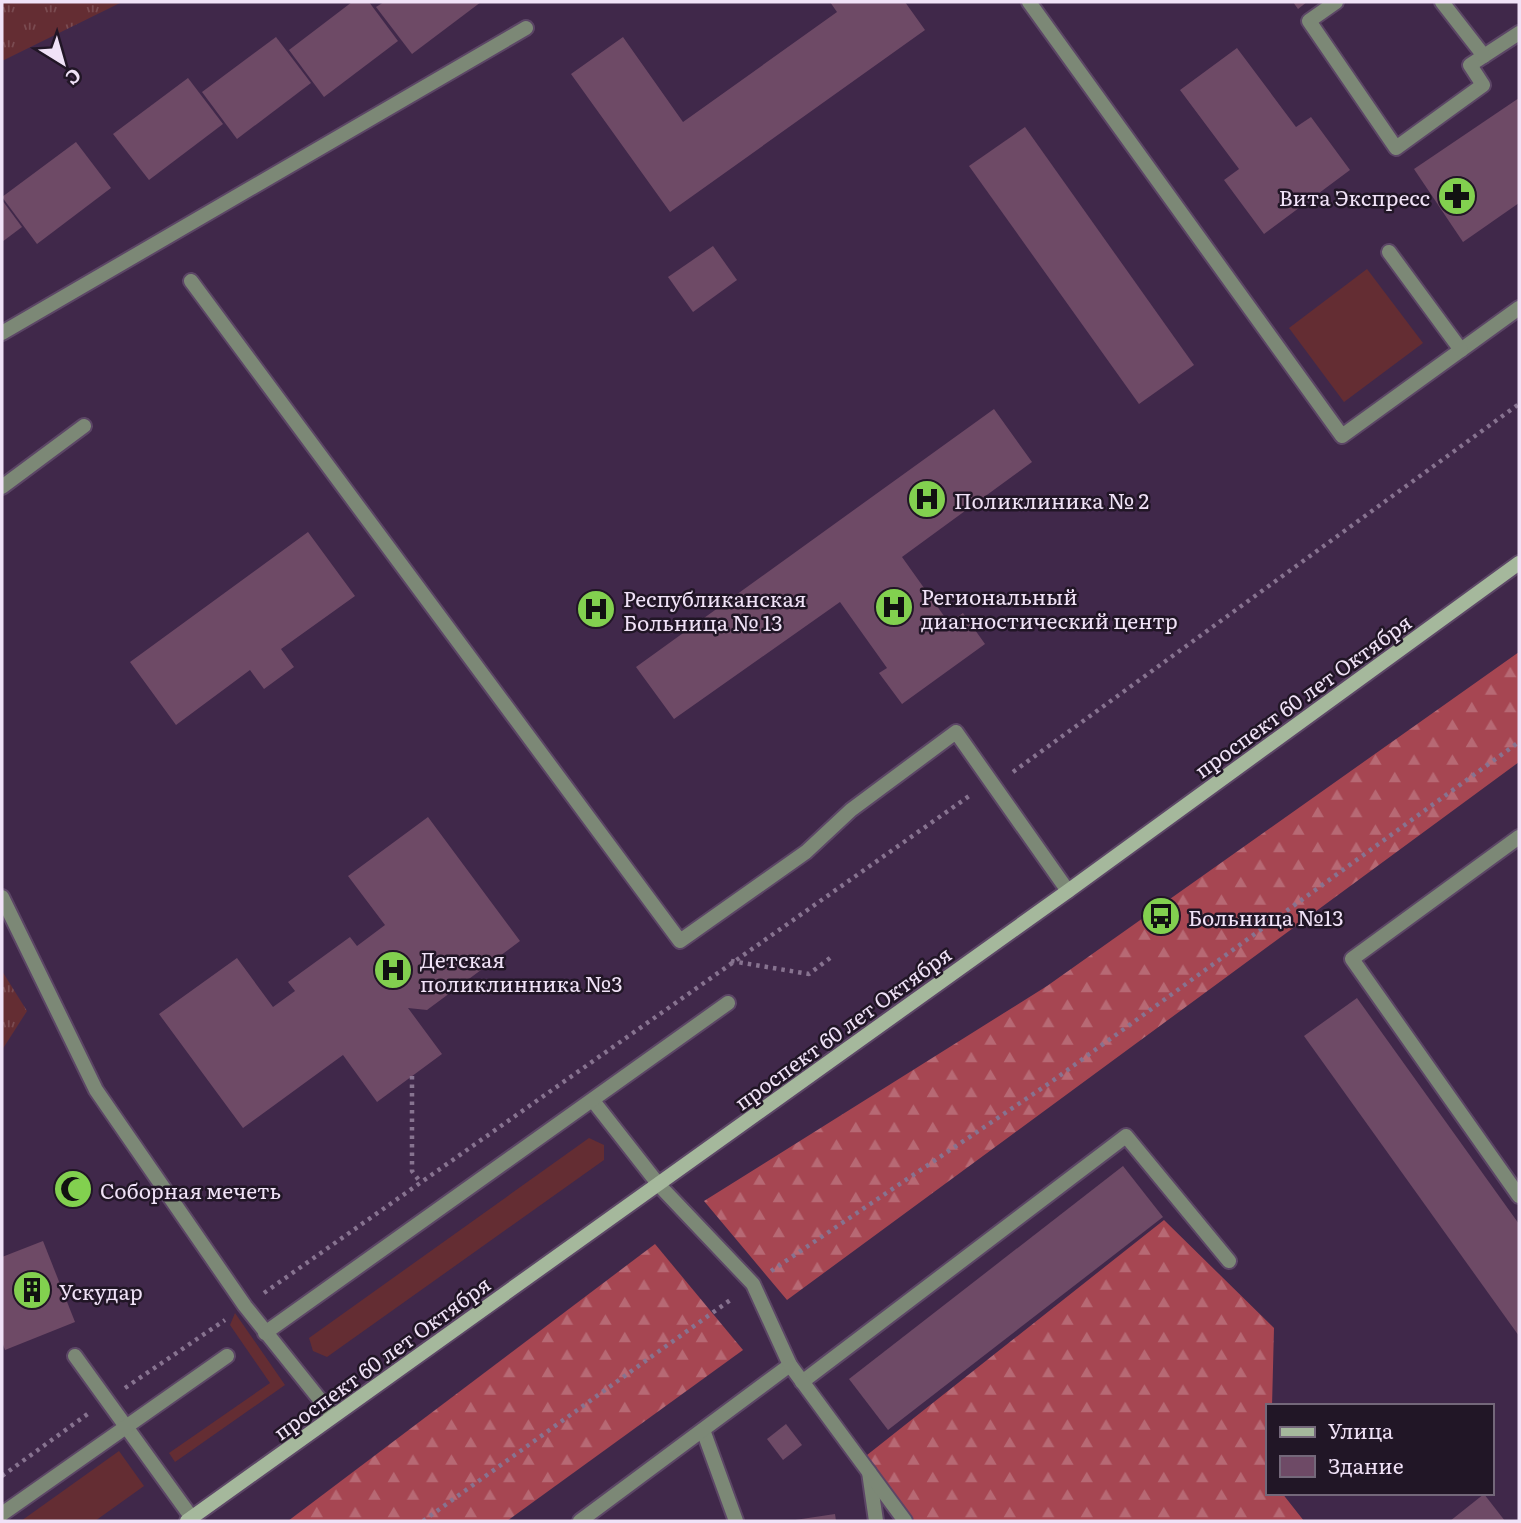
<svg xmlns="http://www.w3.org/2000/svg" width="1521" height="1523" font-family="Literata,serif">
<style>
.grass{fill:#642d33}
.forest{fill:url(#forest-firs)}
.park{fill:url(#park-tufts)}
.building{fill:#6e4a66}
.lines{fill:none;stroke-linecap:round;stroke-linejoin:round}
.lane-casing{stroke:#5c4666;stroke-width:18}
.street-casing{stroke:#5c4666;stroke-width:18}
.secondary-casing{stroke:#5c4666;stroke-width:18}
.path{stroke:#877390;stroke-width:4.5;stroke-dasharray:3.5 5;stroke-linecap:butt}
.lane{stroke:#7c8876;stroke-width:14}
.street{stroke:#7c8876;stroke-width:14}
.secondary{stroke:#a5b89c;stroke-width:14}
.labels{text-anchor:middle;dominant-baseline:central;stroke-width:5;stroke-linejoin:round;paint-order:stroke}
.poi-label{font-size:21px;fill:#f0e2f7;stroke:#211626;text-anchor:start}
.street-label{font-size:21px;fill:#f0e2f7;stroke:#211626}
</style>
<defs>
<pattern id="forest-firs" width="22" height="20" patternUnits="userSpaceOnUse" patternTransform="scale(1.75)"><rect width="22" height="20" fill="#a64652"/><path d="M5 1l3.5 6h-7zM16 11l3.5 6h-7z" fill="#b76974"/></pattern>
<pattern id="park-tufts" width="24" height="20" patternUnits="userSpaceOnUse" patternTransform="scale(1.75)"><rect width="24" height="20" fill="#642d33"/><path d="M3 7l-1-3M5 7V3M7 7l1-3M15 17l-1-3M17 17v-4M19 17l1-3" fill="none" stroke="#7a4b51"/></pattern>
</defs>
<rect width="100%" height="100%" fill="#40284a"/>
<!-- grass -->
<g class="grass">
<path d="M1367,269L1423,343L1344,402L1289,328Z"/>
<path d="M589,1138L604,1145V1160L327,1357L313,1351L309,1338Z"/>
<path d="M235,1313L285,1385L175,1462L169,1453L270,1383L230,1325Z"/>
<path d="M119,1451L144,1486L95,1521H21Z"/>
</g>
<!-- forest -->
<g class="forest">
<path d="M1519,652V762L787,1300L704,1201L1047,986Z"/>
<path d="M1164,1220L1274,1328L1272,1406H1267V1493H1282L1304,1521H909L862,1459Z"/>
<path d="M655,1244L743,1350L507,1521H288Z"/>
</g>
<!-- park -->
<g class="park">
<path d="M2,2H122L2,61Z"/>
<path d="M2,971L27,1011L2,1050Z"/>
</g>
<!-- building -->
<g class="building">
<path d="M352,2H369L398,41L324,97L289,50Z"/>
<path d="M384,2H481L412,54L376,7Z"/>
<path d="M830,2H905L925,30L670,212L571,74L623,37L683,122L837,12Z"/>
<path d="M1293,2H1307L1298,9Z"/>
<path d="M276,37L311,83L237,139L202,92Z"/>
<path d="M1237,48L1296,127L1311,117L1350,170L1264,234L1224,180L1239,169L1180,90Z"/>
<path d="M188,78L223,124L149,180L113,134Z"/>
<path d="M1519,98V203L1463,242L1414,169Z"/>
<path d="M1025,127L1194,365L1139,404L969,166Z"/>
<path d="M76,142L111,188L37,244L2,197Z"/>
<path d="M2,200L22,227L2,242Z"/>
<path d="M713,246L737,280L693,312L668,277Z"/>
<path d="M994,409L1032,462L902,557L949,623L963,613L985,644L902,704L879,673L887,668L840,602L674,719L636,667Z"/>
<path d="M308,532L355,596L281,649L294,667L264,689L250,670L176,725L130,662Z"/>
<path d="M428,817L520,941L427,1010L408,1008L442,1054L377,1102L343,1055L243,1128L159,1014L237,958L273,1007L295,991L288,982L350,937L357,946L385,925L348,876Z"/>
<path d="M1357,998L1519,1224V1336L1304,1036Z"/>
<path d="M1123,1166L1163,1217L888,1430L849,1379Z"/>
<path d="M43,1241L75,1322L5,1350L2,1342V1257Z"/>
<path d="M786,1424L802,1445L783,1460L767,1439Z"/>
<path d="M1484,1494L1505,1521H1450Z"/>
<path d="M835,1514L836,1521H795V1520Z"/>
</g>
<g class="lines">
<defs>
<g id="lane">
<path d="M1029,2L1342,436L1519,308"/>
<path d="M1336,2L1309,21L1396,148L1483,85L1470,65L1519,33"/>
<path d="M1442,2L1484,56"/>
<path d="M1389,252L1461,350"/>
<path d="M191,281L680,941L806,852L851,810L956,732L1068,891"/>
<path d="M2,333L526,28"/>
<path d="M2,487L84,426"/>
<path d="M1519,837L1352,959L1519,1196"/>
<path d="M2,897L96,1090L245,1306L333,1416"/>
<path d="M594,1102L659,1185"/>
<path d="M265,1333L728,1003"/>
<path d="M75,1356L192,1518"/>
<path d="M802,1382L1126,1136L1229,1261"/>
<path d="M703,1430L736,1521"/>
<path d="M869,1472L876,1521"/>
<path d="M2,1514L227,1356"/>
<path d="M580,1521L790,1365"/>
</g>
<path id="street" d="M659,1185L753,1284L790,1365L905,1521"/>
<path id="secondary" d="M187,1521L1068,891L1519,563"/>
</defs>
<!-- lane casing -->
<use href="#lane" class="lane-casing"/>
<!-- street casing -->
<use href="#street" class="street-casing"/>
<!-- secondary casing -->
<use href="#secondary" class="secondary-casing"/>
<!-- path -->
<g class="path">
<path d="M1013,772L1519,404"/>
<path d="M731,961L809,974L834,955"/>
<path d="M412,1076V1171L421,1183"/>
<path d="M771,1271L1051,1082L1519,742"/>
<path d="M264,1293L972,794"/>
<path d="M125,1388L225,1320"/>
<path d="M2,1476L89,1413"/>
<path d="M423,1521L733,1298"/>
</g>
<!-- lane -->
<use href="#lane" class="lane"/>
<!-- street -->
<use href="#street" class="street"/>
<!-- secondary -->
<use href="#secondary" class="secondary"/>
</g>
<!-- icons -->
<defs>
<symbol id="pharmacy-disc" viewBox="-11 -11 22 22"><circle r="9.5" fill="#82d04f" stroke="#211626"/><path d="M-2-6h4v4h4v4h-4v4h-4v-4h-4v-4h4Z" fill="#111"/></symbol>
<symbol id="hospital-disc" viewBox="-11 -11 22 22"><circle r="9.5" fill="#82d04f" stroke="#211626"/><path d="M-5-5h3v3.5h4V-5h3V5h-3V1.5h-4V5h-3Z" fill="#111"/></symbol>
<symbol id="bus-disc" viewBox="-11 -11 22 22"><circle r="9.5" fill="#82d04f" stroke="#211626"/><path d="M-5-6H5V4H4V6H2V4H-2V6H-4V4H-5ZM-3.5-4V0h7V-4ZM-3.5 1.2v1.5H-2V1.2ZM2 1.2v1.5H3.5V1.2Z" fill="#111"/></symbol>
<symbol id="mosque-disc" viewBox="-11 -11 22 22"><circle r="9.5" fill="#82d04f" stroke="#211626"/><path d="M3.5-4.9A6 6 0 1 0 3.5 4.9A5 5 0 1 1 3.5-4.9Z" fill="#111"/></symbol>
<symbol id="building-disc" viewBox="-11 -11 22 22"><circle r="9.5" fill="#82d04f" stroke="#211626"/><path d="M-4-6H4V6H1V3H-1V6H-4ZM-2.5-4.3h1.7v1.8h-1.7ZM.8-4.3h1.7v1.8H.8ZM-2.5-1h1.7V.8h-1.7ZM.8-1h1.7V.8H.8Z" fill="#111"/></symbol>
</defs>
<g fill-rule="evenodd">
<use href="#pharmacy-disc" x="1435" y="174" width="44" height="44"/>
<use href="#hospital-disc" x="905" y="477" width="44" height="44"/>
<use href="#hospital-disc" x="872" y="585" width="44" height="44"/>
<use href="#hospital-disc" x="574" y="587" width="44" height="44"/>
<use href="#bus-disc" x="1139" y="894" width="44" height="44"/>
<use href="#hospital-disc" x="371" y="948" width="44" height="44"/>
<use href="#mosque-disc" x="51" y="1167" width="44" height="44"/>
<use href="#building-disc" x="10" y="1268" width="44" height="44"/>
</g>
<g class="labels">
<!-- poi labels -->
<g class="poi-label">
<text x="1430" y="196" text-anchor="end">Вита Экспресс</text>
<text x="954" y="499">Поликлиника № 2</text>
<text x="921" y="595">Региональный<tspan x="921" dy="24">диагностический центр</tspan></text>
<text x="623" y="597">Республиканская<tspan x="623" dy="24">Больница № 13</tspan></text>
<text x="1188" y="916">Больница №13</text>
<text x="420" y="958">Детская<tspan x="420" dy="24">поликлинника №3</tspan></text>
<text x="100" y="1189">Соборная мечеть</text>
<text x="59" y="1290">Ускудар</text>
</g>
<!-- street labels -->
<g class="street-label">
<text transform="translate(1302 695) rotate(-36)">проспект 60 лет Октября</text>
<text transform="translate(842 1027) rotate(-36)">проспект 60 лет Октября</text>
<text transform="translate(381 1357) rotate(-36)">проспект 60 лет Октября</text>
</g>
</g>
<!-- border -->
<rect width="1521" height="1523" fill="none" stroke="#f0e2f7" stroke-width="7"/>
<!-- legend -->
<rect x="1266" y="1404" width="228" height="91" fill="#211626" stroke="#74687a" stroke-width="2"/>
<rect x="1280" y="1427" width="35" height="10" fill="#a5b89c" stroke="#74687a" stroke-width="2"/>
<text x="1328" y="1439" font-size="21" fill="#f0e2f7">Улица</text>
<rect x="1280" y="1456" width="35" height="21" fill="#6e4a66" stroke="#74687a" stroke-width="2"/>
<text x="1328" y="1474" font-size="21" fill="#f0e2f7">Здание</text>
<!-- north arrow -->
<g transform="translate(63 63) rotate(143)" stroke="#211626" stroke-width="5" paint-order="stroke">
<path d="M0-5L12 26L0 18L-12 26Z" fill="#f0e2f7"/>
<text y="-10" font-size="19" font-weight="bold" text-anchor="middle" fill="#f0e2f7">С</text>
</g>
</svg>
